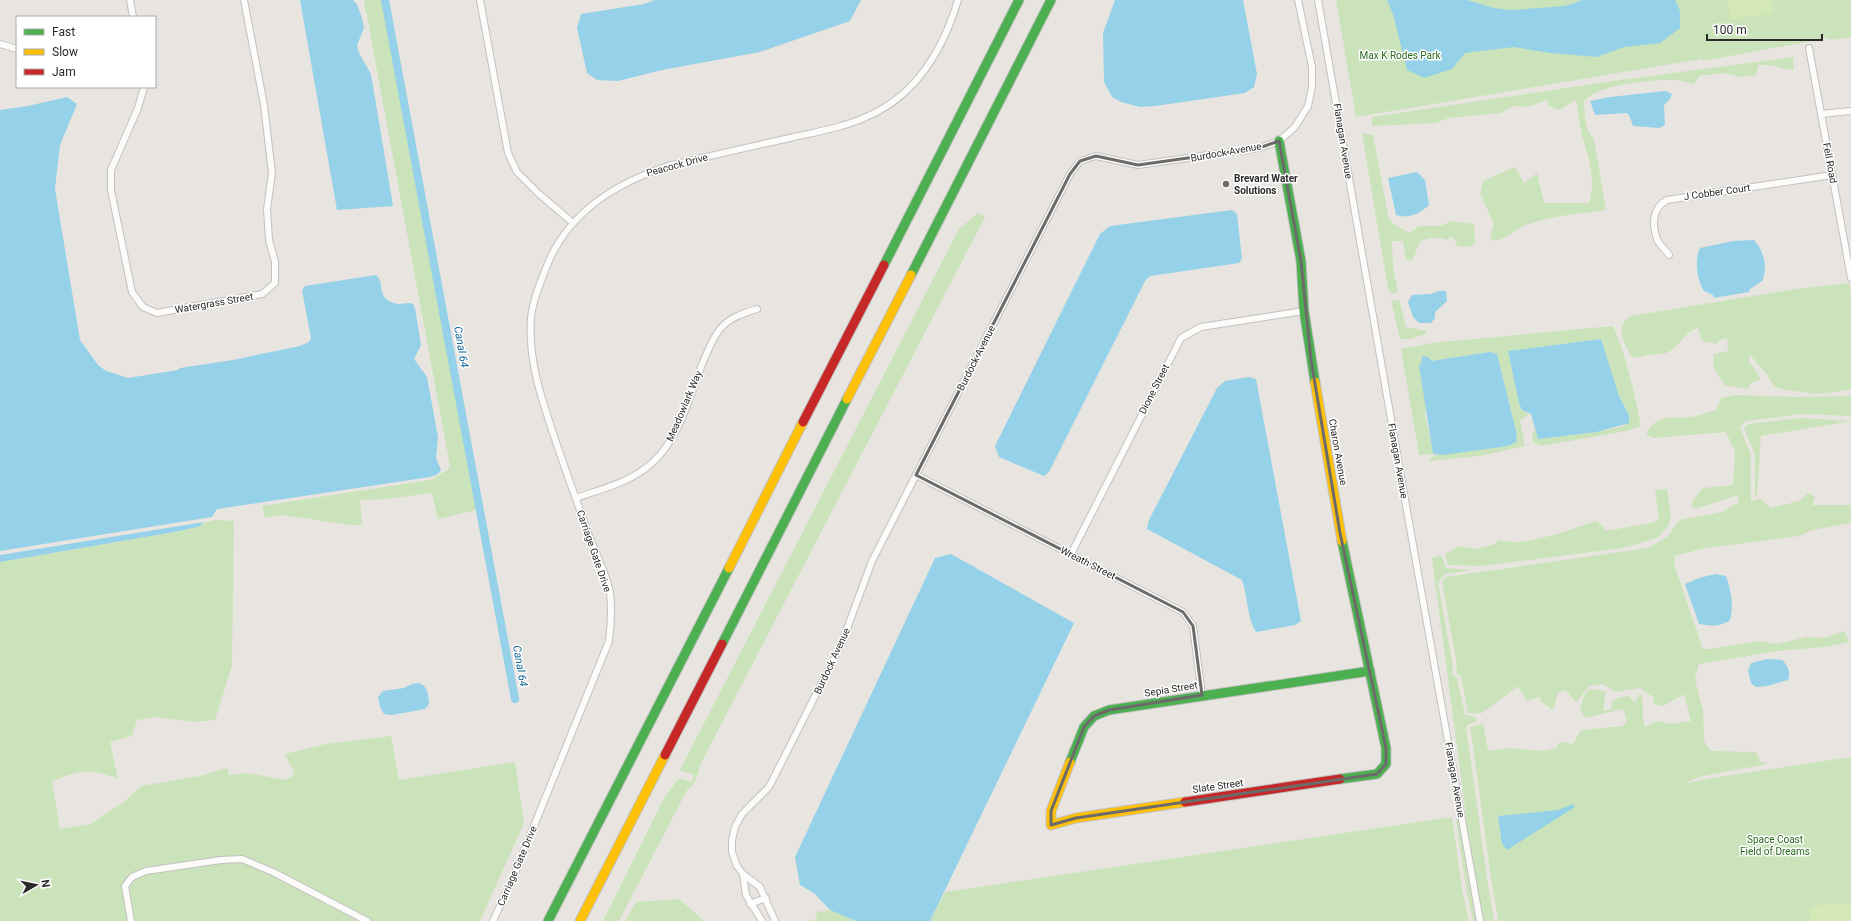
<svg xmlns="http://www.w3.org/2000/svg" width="1851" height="921" font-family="Roboto,sans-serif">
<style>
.green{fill:#cae3ba}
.pitch{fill:#d4e7b7}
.water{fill:#95d1e8}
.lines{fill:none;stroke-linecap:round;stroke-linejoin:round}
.canal{stroke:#95d1e8;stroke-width:8}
.street-casing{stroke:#c2c1c1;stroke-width:8}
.fast-casing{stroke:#c2c1c1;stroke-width:11}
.slow-casing{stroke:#c2c1c1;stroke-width:11}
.jam-casing{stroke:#c2c1c1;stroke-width:11}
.street{stroke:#fcfbfa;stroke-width:6}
.fast{stroke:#4caf50;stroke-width:9}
.slow{stroke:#ffc107;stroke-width:9}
.jam{stroke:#c62828;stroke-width:9}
.marked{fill:none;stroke:#6c6b6a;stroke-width:3;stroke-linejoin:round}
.poi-dot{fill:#6c6b6a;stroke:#fff;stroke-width:1.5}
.labels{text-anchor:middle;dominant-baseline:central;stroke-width:3;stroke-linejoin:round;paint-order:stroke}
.park-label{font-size:10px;fill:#2a661c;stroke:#fff}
.street-label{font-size:10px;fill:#2a2a2a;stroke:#fff}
.poi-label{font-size:10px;font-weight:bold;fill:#2a2a2a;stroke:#fff;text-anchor:start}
.water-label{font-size:11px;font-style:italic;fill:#106798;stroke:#fff}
</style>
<rect width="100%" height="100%" fill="#e8e5e0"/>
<!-- green -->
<g class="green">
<path d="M364,0H385L480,509L438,519L432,493L386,499L360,500L362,525H350L282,515L265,518L262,506L430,480C438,477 442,472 449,469L450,466Z"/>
<path d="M1336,0H1851V37L1830,40L1828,38L1703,61L1701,59L1356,117Z"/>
<path d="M1793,57L1794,70C1782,69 1770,64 1758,65L1756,75L1741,77L1725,73L1700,76L1693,84C1685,82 1677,79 1669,80C1647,80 1598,85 1584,101C1585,115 1584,128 1594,139L1606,210C1580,214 1552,215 1526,225C1515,230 1505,240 1493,241L1490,236L1494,224L1480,194L1483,181L1515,167L1524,183L1537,173L1544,203H1589C1597,176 1587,156 1581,131C1579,122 1578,112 1577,103L1575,100L1559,110L1549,106L1547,100L1528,107L1513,106L1501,113L1449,118L1436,123L1372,126V117L1613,81Z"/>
<path d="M1362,133L1373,135L1388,215L1392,223L1410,233L1419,226H1440L1452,221L1474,224L1475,244L1468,247L1458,246L1452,236L1447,240C1438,236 1429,238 1420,241L1414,257L1411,261L1406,259L1403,241H1392L1393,267L1398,292L1393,294L1389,292L1387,282Z"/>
<path d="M978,213L985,217L700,765C699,773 694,787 687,790L619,921H603L664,798L679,778L691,782L694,775L680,770L959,229Z"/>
<path d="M1849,283L1851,295V389L1836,392L1815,394L1781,389L1774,386L1766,373L1750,355L1749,361L1761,379L1750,384L1748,389L1724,385L1713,366L1714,354L1728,351L1727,338L1718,341V344L1702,341L1698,328C1684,331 1680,348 1666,353C1656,356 1648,353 1638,358L1631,356C1624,342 1614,326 1631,316L1796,289Z"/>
<path d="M1391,300H1399L1406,327L1426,331V334L1410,339H1400Z"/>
<path d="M1613,326C1627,358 1634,392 1641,426L1626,431L1541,446L1533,442L1532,434L1535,429L1538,439L1597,432L1622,427L1629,415L1618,394L1601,339L1508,351L1519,403L1522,410L1530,414L1520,420L1525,446L1480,456L1430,461V458L1439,454L1508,446L1517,435L1497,354L1490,352L1431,361L1425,414L1433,454L1419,455L1401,349L1431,343Z"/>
<path d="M1735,395L1800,397L1851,396V416L1801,414L1746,421L1740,428L1751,455V501L1761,499L1771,508L1799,501L1808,493L1815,497L1812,505H1851V523L1812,530L1799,536L1706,548L1674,556L1675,567L1703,649H1709L1759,641L1776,644L1807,637L1824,638L1845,631L1849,642L1824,647L1777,651L1699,664L1695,679L1703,711L1704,741L1711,751L1756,752L1760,761L1767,764L1698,777L1684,784L1711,778L1851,757V921H1498C1487,857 1480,792 1470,727L1483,724L1488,751L1508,748L1543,751L1557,748L1558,743L1565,742L1573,744L1581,730L1622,726L1627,721L1623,709L1585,718L1580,709L1584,696L1589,689L1606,691L1603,711L1612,709L1611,702L1620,697L1629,696L1635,703L1640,693C1646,705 1640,716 1645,727L1656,721L1672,724L1691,721L1684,694L1663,706L1654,704L1653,697L1640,688L1615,692L1603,684L1589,686L1576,703L1566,690L1558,693L1553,710L1541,702L1539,697L1527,701L1518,686L1482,713H1468L1461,676L1456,673L1457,665L1442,582L1446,577L1647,548L1667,537L1680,520L1722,512L1739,502L1738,495L1698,508L1692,507L1693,500L1703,488L1733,485L1735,452L1726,432L1654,438L1646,435C1656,413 1671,418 1691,417C1699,416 1708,412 1716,410L1721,398Z"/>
<path d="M1801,418L1851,421L1761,436L1757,497H1755V455L1744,428L1748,424Z"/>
<path d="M1667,489L1671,516L1668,526L1659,537L1623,548L1561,556L1481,566L1448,565L1445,554L1459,546L1476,549L1495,544L1499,540C1505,541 1512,542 1518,542C1540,540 1575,529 1595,521L1603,526L1606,531L1651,523L1659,520L1655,490Z"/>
<path d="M215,520L234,521L232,665L215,720L195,722L155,717L137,720L132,736L110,742L118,779C91,769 78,769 52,782L60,829L91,824L106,813L124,802L141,786L200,776L227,768L229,775L247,773L286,780L295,774L285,754L326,744L391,736L399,780L515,762L524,823L480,921H0V562L180,531C193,528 203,523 215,520Z"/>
<path d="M1441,555L1446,568L1473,570L1445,574L1438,583L1453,666L1452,674L1457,678L1465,715L1476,717L1477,722L1468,724L1466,728C1476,792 1483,857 1494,921H1473L1466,888L1456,820L1464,819L1466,815L1432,558Z"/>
<path d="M1452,817L1462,889L1469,921H930L945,892Z"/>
<path d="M679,899L704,921H625L636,902Z"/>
<path d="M830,910L857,921H809L811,919L816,920L817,912Z"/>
</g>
<!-- pitch -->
<g class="pitch">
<path d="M1728,0H1771L1773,13L1730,20Z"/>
<path d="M1836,903L1851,905V921H1811L1809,910L1813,906Z"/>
</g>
<!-- water -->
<g class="water">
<path d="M300,0H353L357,4L362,18L364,28L357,45L359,53L371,74L393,206L337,210Z"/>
<path d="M655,0H861L850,21L760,52L662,70L618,81L597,80L587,73L577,28L581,14L644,4Z"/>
<path d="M1115,0H1243L1257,74L1254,87L1245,93L1155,106L1140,107L1121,102L1112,97L1104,82L1103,33Z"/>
<path d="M1387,0H1467L1494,8L1511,10L1565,6L1583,0H1675L1680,11V28L1660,43L1624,47L1597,57L1550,53L1514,47L1465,53L1452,69L1424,78L1407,70L1393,14Z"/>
<path d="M1665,91L1672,94L1670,99L1664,105L1665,125L1659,128L1633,126L1630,117L1627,113L1595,115L1590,101L1610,97Z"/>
<path d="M67,97L77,104L60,145L55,189L80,340L98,365L106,371L119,375L128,378L178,370L180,368L233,360L300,346L309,342L311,338L302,290L305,286L376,275C385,282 376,298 394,303C401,306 407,301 413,304L415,308L421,345L414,359L427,377L438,437L436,458L441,470L438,474L430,477L217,509L212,517L0,551V110L28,106Z"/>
<path d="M1417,172L1425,180L1429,205C1419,214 1409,219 1396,215L1388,178Z"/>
<path d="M1232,210L1237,214L1242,259L1239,263L1150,276L1145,281L1049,472L1044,476L999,457L995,446L1100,234L1110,226Z"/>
<path d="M1754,240C1764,250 1768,269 1762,281L1750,289L1749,292L1714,298L1713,295L1704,291C1697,280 1694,259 1700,248L1733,241Z"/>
<path d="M1439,291H1446L1447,301L1435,312V318L1431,323H1419L1413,317L1408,302L1412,295L1431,294Z"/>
<path d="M1601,339L1619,396L1629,415V423L1597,432L1538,439L1531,414L1522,410L1519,403L1508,351Z"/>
<path d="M1490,352L1497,354L1517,435L1516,442L1508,446L1443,455L1433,454L1419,366L1422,361V356L1428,357L1431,361Z"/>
<path d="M1249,377L1256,379L1301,621L1295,625L1256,632C1247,618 1248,597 1242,580L1147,529L1149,520L1217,388L1225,381Z"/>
<path d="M204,522L200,526L180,531L0,562V555Z"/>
<path d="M951,554L1074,623L930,921H856L830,910L814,893L800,885L795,857L935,558Z"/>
<path d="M1715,574L1726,576C1731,590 1734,606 1730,620C1721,627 1710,626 1699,624L1685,584L1699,578Z"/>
<path d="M1767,659L1782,660C1788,666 1791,672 1788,680L1767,686L1756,687L1751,683L1748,671L1751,663Z"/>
<path d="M419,683C429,687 428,695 429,704L425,709L392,715L384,714L380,707L378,697L383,691L404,688L412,684Z"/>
<path d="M1573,804L1575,807L1507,850L1502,844L1498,816L1558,810Z"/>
</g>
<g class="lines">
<!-- canal -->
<path class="canal" d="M385,0L515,699"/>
<defs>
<g id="street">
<path d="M130,0L133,17"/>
<path d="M480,0L508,153L517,172L538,193L573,223"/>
<path d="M1318,0L1407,511L1480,921"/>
<path d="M0,44L17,49"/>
<path d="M1809,48L1851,278"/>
<path d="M144,87L138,108L111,170V190L132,292L143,307L157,313L262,294L275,283V262L269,240L267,209L272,173L264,105L244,0"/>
<path d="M1821,114L1851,111"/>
<path d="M1669,255C1666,250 1659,245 1657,239C1652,224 1652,208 1667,200L1832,175"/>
<path d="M916,475L1183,612L1193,626L1202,695"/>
<path d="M576,498C602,489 632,482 653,462C681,436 689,396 703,362C708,351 712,339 720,329C729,318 743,313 757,309"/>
<path d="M1071,554L1181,338L1201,327L1304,311"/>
<path d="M743,874L746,895L762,921"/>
<path d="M750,904L766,898"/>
<path d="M131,921L125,886L132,877L146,871L221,860L242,859L273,872L367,921"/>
<path d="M493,921L512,880L609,641C611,625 612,610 610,593C607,575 596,554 589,536C578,503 565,470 554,436C541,397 528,360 531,318C533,299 541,281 548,263C570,211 616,183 668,166C709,156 749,147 790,138C815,132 842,128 866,117C916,96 943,50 958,0"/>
<path d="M775,921L760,887L743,874L737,866L732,852V840L735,827L742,814L769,787L841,645L872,561L1070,174L1080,161L1096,156L1138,165L1259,148L1279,141L1295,127L1308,106L1312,87V67L1298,0"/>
</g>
<g id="fast">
<path d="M1279,141L1301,261L1304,311L1315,382"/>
<path d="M884,265L1019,0"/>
<path d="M911,275L1051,0"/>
<path d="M722,644L847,399"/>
<path d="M1070,762L1084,727L1094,716L1109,710L1370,671"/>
<path d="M1340,779L1377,774L1386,764V748L1342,541"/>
<path d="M548,921L729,568"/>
</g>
<g id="slow">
<path d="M1315,382L1342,541"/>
<path d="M847,399L911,275"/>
<path d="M729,568L803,422"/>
<path d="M1070,762L1051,811V825L1076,818L1185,802"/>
<path d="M580,921L665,755"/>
</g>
<g id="jam">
<path d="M803,422L884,265"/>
<path d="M665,755L722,644"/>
<path d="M1185,802L1340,779"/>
</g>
</defs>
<!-- street casing -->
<use href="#street" class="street-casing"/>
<!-- fast casing -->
<use href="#fast" class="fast-casing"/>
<!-- slow casing -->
<use href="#slow" class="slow-casing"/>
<!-- jam casing -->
<use href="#jam" class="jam-casing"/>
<!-- street -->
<use href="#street" class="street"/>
<!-- fast -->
<use href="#fast" class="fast"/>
<!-- slow -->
<use href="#slow" class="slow"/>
<!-- jam -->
<use href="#jam" class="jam"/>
</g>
<!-- marked area -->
<path class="marked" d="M1279,141L1301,261L1311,360L1340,533L1386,748V764L1377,774L1076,818L1051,825V811L1084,727L1094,716L1109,710L1202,695L1193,626L1183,612L916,475L1070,174L1080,161L1096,156L1138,165L1259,148Z"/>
<!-- markers -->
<circle class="poi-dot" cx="1226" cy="184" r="4"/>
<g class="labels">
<!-- park labels -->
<g class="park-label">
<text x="1400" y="55">Max K Rodes Park</text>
<text x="1775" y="839">Space Coast<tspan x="1775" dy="12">Field of Dreams</tspan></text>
</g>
<!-- street labels -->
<g class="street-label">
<text transform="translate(1343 141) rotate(81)">Flanagan Avenue</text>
<text transform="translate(1226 152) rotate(-10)">Burdock Avenue</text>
<text transform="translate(1830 163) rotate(80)">Fell Road</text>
<text transform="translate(677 165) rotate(-15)">Peacock Drive</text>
<text transform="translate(1717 192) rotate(-8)">J Cobber Court</text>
<text transform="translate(214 303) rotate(-10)">Watergrass Street</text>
<text transform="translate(976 358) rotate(-63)">Burdock Avenue</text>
<text transform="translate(1154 389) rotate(-63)">Dione Street</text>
<text transform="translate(684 406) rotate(-67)">Meadowlark Way</text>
<text transform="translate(1338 452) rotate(80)">Charon Avenue</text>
<text transform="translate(1398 461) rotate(80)">Flanagan Avenue</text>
<text transform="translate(594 551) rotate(71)">Carriage Gate Drive</text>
<text transform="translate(1088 563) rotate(27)">Wreath Street</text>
<text transform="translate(832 661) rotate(-65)">Burdock Avenue</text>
<text transform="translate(1171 689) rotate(-9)">Sepia Street</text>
<text transform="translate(1455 780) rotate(80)">Flanagan Avenue</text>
<text transform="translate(1218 786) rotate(-8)">Slate Street</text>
<text transform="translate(517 866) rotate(-67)">Carriage Gate Drive</text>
</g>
<!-- poi labels -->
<g class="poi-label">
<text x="1234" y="178">Brevard Water<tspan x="1234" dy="12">Solutions</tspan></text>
</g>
<!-- water labels -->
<g class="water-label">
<text transform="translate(461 347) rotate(80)">Canal 64</text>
<text transform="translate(520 666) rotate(80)">Canal 64</text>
</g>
</g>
<!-- legend -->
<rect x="16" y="16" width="140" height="72" fill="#ffffff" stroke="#aaaaaa"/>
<rect x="24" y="29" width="20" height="6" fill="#4caf50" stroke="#aaaaaa"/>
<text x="52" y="36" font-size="12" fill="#2a2a2a">Fast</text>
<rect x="24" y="49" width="20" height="6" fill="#ffc107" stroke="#aaaaaa"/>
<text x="52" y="56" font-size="12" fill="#2a2a2a">Slow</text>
<rect x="24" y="69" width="20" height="6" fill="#c62828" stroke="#aaaaaa"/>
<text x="52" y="76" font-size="12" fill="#2a2a2a">Jam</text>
<!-- north arrow -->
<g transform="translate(36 885) rotate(81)" stroke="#ffffff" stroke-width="3" paint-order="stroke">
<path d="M0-3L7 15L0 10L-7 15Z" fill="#2a2a2a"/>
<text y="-6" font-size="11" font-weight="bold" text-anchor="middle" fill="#2a2a2a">N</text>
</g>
<!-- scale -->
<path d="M1707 34v6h115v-6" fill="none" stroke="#2a2a2a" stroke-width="2"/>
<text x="1713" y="34" font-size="12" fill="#2a2a2a" stroke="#ffffff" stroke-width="3" paint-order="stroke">100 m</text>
</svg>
